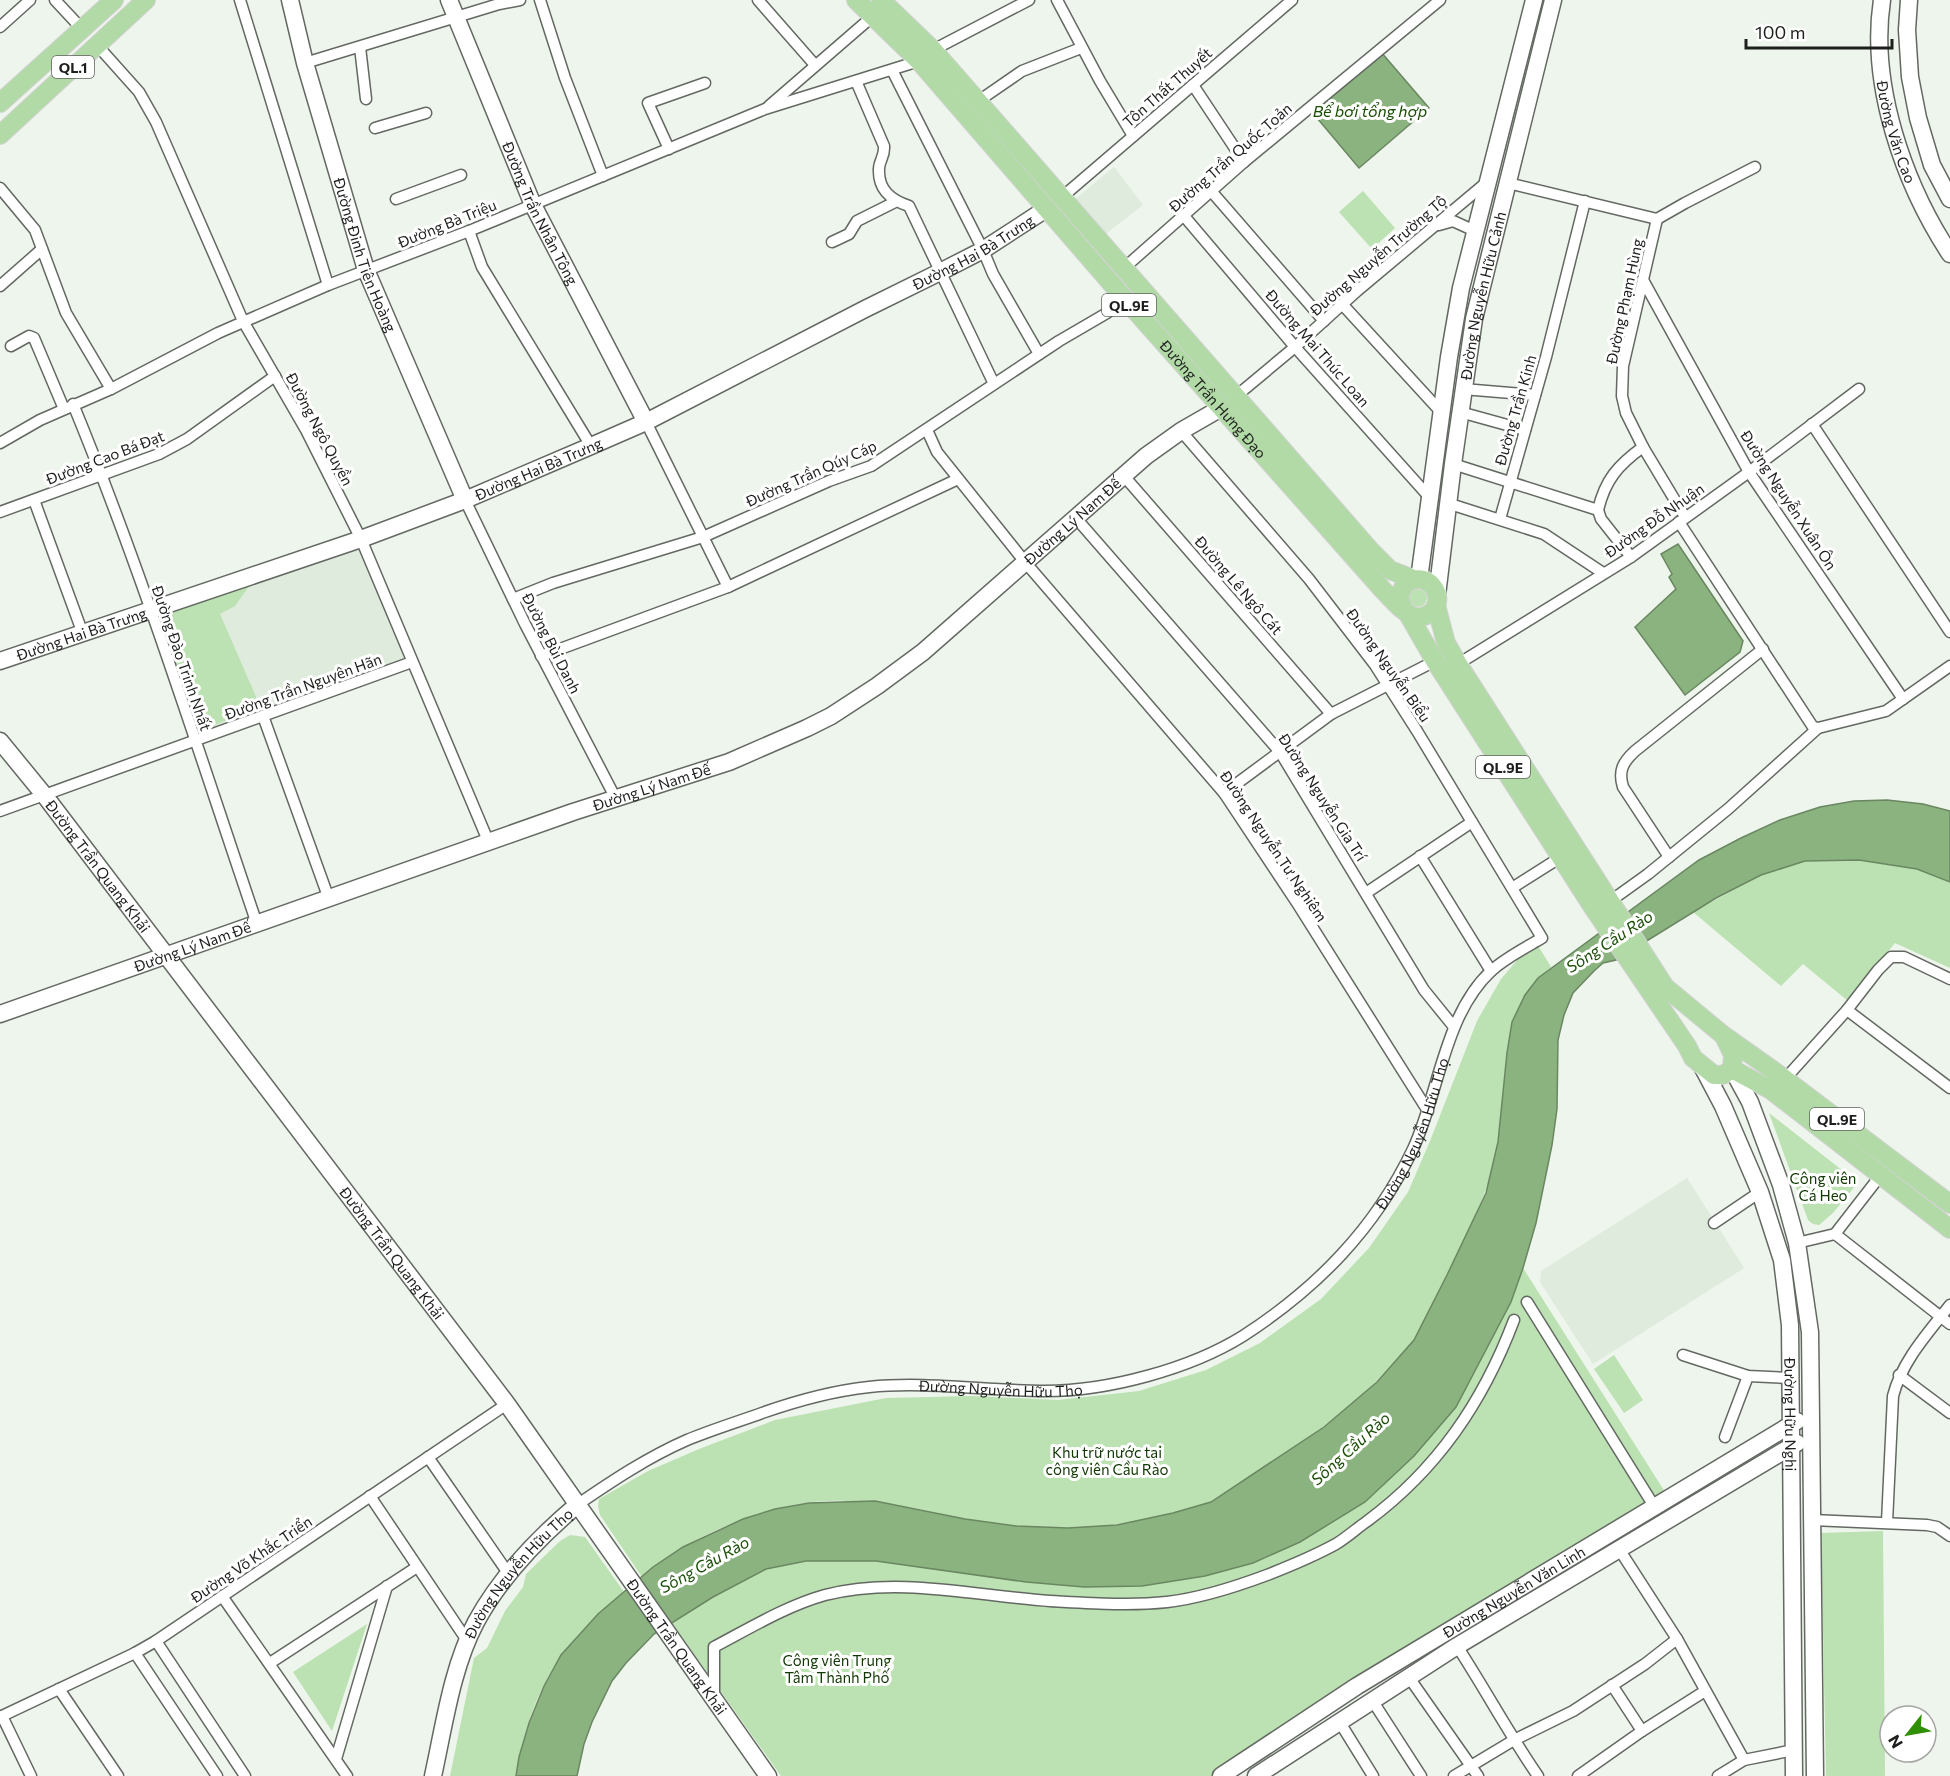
<svg xmlns="http://www.w3.org/2000/svg" width="1950" height="1776" font-family="Commissioner,sans-serif">
<style>
.built{fill:#dfebdc}
.green{fill:#bce1b2}
.water{fill:#8bb380;stroke:#6a8762;stroke-width:1.5}
.lines{fill:none;stroke-linecap:round;stroke-linejoin:round}
.street-casing{stroke:#636962;stroke-width:13}
.secondary-casing{stroke:#636962;stroke-width:19}
.primary-casing{stroke:#d2d2d2;stroke-width:20}
.street{stroke:#fff;stroke-width:10}
.secondary{stroke:#fff;stroke-width:16}
.primary{stroke:#b2daa7;stroke-width:18}
.labels{text-anchor:middle;dominant-baseline:central;stroke-width:6;stroke-linejoin:round;paint-order:stroke}
.shield{fill:#fff;stroke:#616260;stroke-width:1.5}
.shield-label{font-size:14px;font-weight:bold;fill:#1d1f1c}
.street-label{font-size:15px;fill:#1d1f1c;stroke:#fff}
.park-label{font-size:15px;fill:#103802;stroke:#fff}
.water-label{font-size:16px;font-style:italic;fill:#184d03;stroke:#fff}
</style>
<rect width="100%" height="100%" fill="#eef5ec"/>
<!-- built -->
<g class="built">
<path d="M1114,167L1143,205L1103,236L1074,200Z"/>
<path d="M360,547L406,659L200,734L158,616Z"/>
<path d="M1687,1178L1744,1268L1593,1364L1540,1282L1541,1271Z"/>
</g>
<!-- green -->
<g class="green">
<path d="M1363,191L1395,228L1372,249L1339,212Z"/>
<path d="M250,585L235,606L220,614L260,706L203,730L158,616Z"/>
<circle cx="1418" cy="598" r="9"/>
<path d="M1859,860L1917,869L1950,882V968L1895,943L1848,1001L1803,964L1781,986L1693,912L1761,875L1805,861Z"/>
<path d="M1537,944L1551,967C1494,1015 1510,1078 1498,1143C1492,1179 1478,1211 1462,1243C1448,1273 1432,1313 1414,1340C1409,1348 1400,1356 1393,1363C1360,1402 1318,1431 1277,1460C1256,1474 1235,1490 1213,1501C1193,1511 1168,1515 1146,1519C1087,1532 1023,1530 964,1519C947,1516 931,1511 914,1508C892,1505 868,1502 845,1501C779,1497 691,1534 642,1577L600,1515L598,1506L599,1499L648,1471L699,1449L775,1420L886,1398L972,1396L1058,1400L1139,1391L1206,1370L1260,1343L1321,1299L1369,1248L1408,1192L1430,1141L1477,1021L1501,979L1519,958Z"/>
<path d="M1769,1113L1852,1178L1856,1185L1833,1213L1819,1225L1813,1224L1808,1220Z"/>
<path d="M1523,1268L1665,1492L1222,1776H781L672,1623L713,1597L766,1569L806,1561H876L1026,1582L1084,1587L1142,1586L1205,1576L1254,1563L1300,1542L1365,1502L1414,1456L1456,1407L1511,1302Z"/>
<path d="M1614,1355L1643,1400L1624,1413L1594,1369Z"/>
<path d="M1883,1531L1885,1776H1826L1821,1533Z"/>
<path d="M570,1535L585,1537L624,1592C602,1611 579,1631 562,1655C537,1689 522,1735 516,1776H450L474,1658L487,1648L505,1611L523,1587L526,1574L560,1541Z"/>
<path d="M367,1624L332,1731L293,1672Z"/>
</g>
<!-- water -->
<g class="water">
<path d="M1381,52L1429,108L1359,168L1312,112Z"/>
<path d="M1678,544L1743,641L1740,652L1685,695L1635,627L1676,589L1669,577L1672,574L1661,554Z"/>
<path d="M1887,800L1923,804L1950,811V882L1917,869L1859,860L1805,861L1761,875L1716,898L1616,960L1603,963L1594,971L1573,993L1564,1015L1558,1040L1557,1109L1552,1145L1536,1223L1523,1268L1511,1302L1456,1407L1414,1456L1365,1502L1300,1542L1253,1563L1205,1576L1142,1586L1084,1587L1026,1582L876,1561H806L766,1569L713,1597L654,1634L626,1663L612,1681L592,1722L584,1744L577,1776H516L519,1757L529,1723L544,1686L561,1655L598,1614L653,1567L683,1547L743,1519L775,1509L809,1503L875,1501L965,1519L1016,1526L1068,1528L1117,1525L1173,1513L1211,1502L1324,1427L1377,1382L1414,1340L1447,1275L1486,1193L1498,1142L1507,1053L1512,1022L1525,995L1538,978L1699,860L1741,838L1780,820L1820,807L1854,801Z"/>
</g>
<g class="lines">
<defs>
<g id="street">
<path d="M55,0L82,29"/>
<path d="M240,0L328,285"/>
<path d="M540,0L565,78L603,176"/>
<path d="M758,0L815,65"/>
<path d="M1057,0L1100,81L1133,136"/>
<path d="M0,27L30,0"/>
<path d="M97,45L139,92L156,122L243,321L306,430L361,539L489,843"/>
<path d="M360,47L366,99"/>
<path d="M933,50L1029,0"/>
<path d="M305,63L499,4L520,0"/>
<path d="M892,70L983,250L993,274L1039,354"/>
<path d="M856,81L884,146C885,157 879,160 879,169C878,190 891,200 909,206L994,384"/>
<path d="M1193,85L1244,162"/>
<path d="M977,102L1022,71L1081,48"/>
<path d="M769,106L873,16"/>
<path d="M375,128L426,113"/>
<path d="M669,149L648,103L705,83"/>
<path d="M1508,183L1657,219"/>
<path d="M0,188L35,230L66,313L111,389"/>
<path d="M1212,192L1324,321"/>
<path d="M1061,198L1292,0"/>
<path d="M396,199L461,175"/>
<path d="M1184,216L1295,347L1431,499"/>
<path d="M1657,219L1623,366L1622,396L1626,413L1643,447L1685,517"/>
<path d="M1657,219L1685,203L1755,167"/>
<path d="M1439,225L1453,221L1475,231"/>
<path d="M469,231L482,267L591,446"/>
<path d="M832,242L849,234L857,221L895,202"/>
<path d="M1123,269L1244,162L1440,0"/>
<path d="M1643,280L1749,472L1903,699"/>
<path d="M0,286L42,249"/>
<path d="M1342,304L1442,413"/>
<path d="M11,346L29,336L34,338L64,409"/>
<path d="M1463,389L1535,395"/>
<path d="M1235,397L1295,347L1357,291L1487,182"/>
<path d="M73,404C143,574 198,750 257,924"/>
<path d="M1460,412L1525,430"/>
<path d="M646,422L728,587"/>
<path d="M1812,424L1950,632"/>
<path d="M927,430L937,452L1025,562L1224,793L1299,906L1428,1111"/>
<path d="M0,443L40,420L111,389L218,333L328,285L469,231L765,109L919,61"/>
<path d="M1453,464L1598,510"/>
<path d="M1124,476L1331,714"/>
<path d="M34,500L83,634"/>
<path d="M465,500L525,624L616,799"/>
<path d="M1447,503L1544,534L1603,573"/>
<path d="M1598,510C1605,480 1618,465 1643,447"/>
<path d="M1598,510L1601,519L1631,557"/>
<path d="M0,512L159,454L187,439L275,376"/>
<path d="M1075,517L1280,752L1424,990L1454,1027"/>
<path d="M1500,519L1546,357L1585,201"/>
<path d="M1679,522L1813,727L1818,728"/>
<path d="M513,599L553,583L703,537L829,481L871,466L1059,341L1107,313L1124,298"/>
<path d="M541,656L728,587L958,479"/>
<path d="M1458,664L1631,557L1749,472L1859,389"/>
<path d="M263,716L329,899"/>
<path d="M1224,793L1331,714L1435,661"/>
<path d="M0,811L412,662"/>
<path d="M1420,856L1491,971"/>
<path d="M1669,857L1623,787C1618,771 1623,762 1635,751L1763,649"/>
<path d="M1512,888L1561,857"/>
<path d="M1366,893L1472,822"/>
<path d="M1609,902L1648,874L1728,809L1818,728L1886,711L1950,666"/>
<path d="M1847,1010L1950,1088"/>
<path d="M1785,1079L1847,1010L1878,970L1891,957H1904L1950,979"/>
<path d="M1714,1223L1760,1192"/>
<path d="M1835,1234L1950,1324"/>
<path d="M1797,1243L1835,1234L1880,1176"/>
<path d="M1527,1302L1654,1506"/>
<path d="M1683,1355L1748,1376L1790,1378"/>
<path d="M1899,1375L1950,1413"/>
<path d="M1725,1437L1748,1376"/>
<path d="M428,1457L508,1573"/>
<path d="M370,1496L468,1642"/>
<path id="s1" d="M577,1505C612,1481 648,1457 687,1440C711,1430 737,1422 762,1413C796,1401 832,1391 869,1387C927,1381 987,1391 1045,1391C1108,1391 1190,1369 1243,1336C1317,1288 1375,1229 1413,1149C1439,1093 1444,1015 1491,971C1505,958 1525,948 1542,938L1417,731L1375,665L1309,579L1181,431"/>
<path d="M1812,1520L1927,1525L1937,1527L1950,1536"/>
<path d="M1887,1522L1893,1396C1902,1361 1928,1333 1950,1305"/>
<path d="M1619,1549L1677,1639L1744,1760"/>
<path d="M222,1596L347,1776"/>
<path d="M156,1641L245,1776"/>
<path d="M1457,1646C1485,1689 1509,1734 1538,1776"/>
<path d="M135,1653L217,1776"/>
<path d="M270,1663L417,1567"/>
<path d="M1408,1676L1478,1776"/>
<path d="M1612,1685L1642,1731"/>
<path d="M59,1689L118,1776"/>
<path d="M714,1697V1647C750,1628 786,1606 825,1595C899,1576 976,1596 1050,1601C1088,1603 1129,1606 1167,1602C1201,1598 1235,1587 1267,1575C1290,1566 1314,1556 1336,1544C1346,1538 1356,1529 1366,1522C1437,1470 1483,1402 1514,1320"/>
<path d="M1372,1700L1421,1776"/>
<path d="M2,1716L31,1776"/>
<path d="M0,1717L135,1653L156,1641L507,1404"/>
<path d="M1339,1721L1373,1776"/>
<path d="M336,1759L387,1586"/>
<path d="M1454,1776L1514,1740L1573,1711L1645,1664L1677,1639"/>
<path d="M1578,1776L1642,1731L1705,1691"/>
<path d="M1718,1776L1744,1760L1794,1750"/>
</g>
<g id="secondary">
<path id="s2" d="M290,0L305,63L366,270L465,500"/>
<path id="s3" d="M449,0L533,205L646,422"/>
<path id="s4" d="M1882,0C1869,85 1904,184 1950,254"/>
<path d="M1909,0L1907,30L1910,77L1918,118L1932,165L1950,199"/>
<path d="M1419,579L1449,357L1461,288L1534,0"/>
<path id="s5" d="M1437,595L1453,464L1474,319L1553,0"/>
<path id="s6" d="M0,661L361,539L465,500L591,446L646,422L865,309L940,272L983,250L1046,209"/>
<path id="s7" d="M0,741L45,796L507,1404L768,1776"/>
<path id="s8" d="M0,1014L573,812L729,762L807,728L831,716L877,686L923,652L1146,456L1181,431L1221,408"/>
<path id="s9" d="M1703,1068L1723,1106L1760,1192L1782,1260L1790,1325L1794,1776"/>
<path d="M1732,1069L1750,1102L1781,1185L1797,1243L1810,1332L1815,1776"/>
<path id="s10" d="M433,1776C444,1726 452,1667 476,1622C501,1576 538,1538 577,1505"/>
<path id="s11" d="M1221,1776L1357,1686L1797,1421"/>
<path d="M1256,1776L1457,1646L1797,1443"/>
</g>
<g id="primary">
<path id="s12" d="M856,0L919,61L1124,298L1382,589C1390,597 1399,609 1409,614C1414,618 1421,618 1427,615C1450,604 1431,566 1405,584L1399,596L1403,609"/>
<path d="M881,0L933,50L1371,551L1390,570L1413,579"/>
<path d="M0,103L114,0"/>
<path d="M0,135L146,0"/>
<path d="M1436,605L1446,643L1458,664L1665,987L1723,1035L1774,1071L1950,1204"/>
<path d="M1408,614L1435,661L1594,909L1687,1046L1693,1058L1714,1075H1723L1732,1069L1733,1055L1724,1036"/>
<path d="M1732,1069L1771,1090L1950,1229"/>
</g>
</defs>
<!-- street casing -->
<use href="#street" class="street-casing"/>
<!-- secondary casing -->
<use href="#secondary" class="secondary-casing"/>
<!-- primary casing -->
<use href="#primary" class="primary-casing"/>
<!-- street -->
<use href="#street" class="street"/>
<!-- secondary -->
<use href="#secondary" class="secondary"/>
<!-- primary -->
<use href="#primary" class="primary"/>
</g>
<g class="labels">
<!-- shield labels -->
<g class="shield">
<rect x="52" y="56" width="42" height="22" rx="4.5"/>
<rect x="1102" y="294" width="54" height="22" rx="4.5"/>
<rect x="1476" y="756" width="54" height="22" rx="4.5"/>
<rect x="1810" y="1108" width="54" height="22" rx="4.5"/>
</g>
<g class="shield-label">
<text x="73" y="67">QL.1</text>
<text x="1129" y="305">QL.9E</text>
<text x="1503" y="767">QL.9E</text>
<text x="1837" y="1119">QL.9E</text>
</g>
<!-- street labels -->
<g class="street-label">
<text transform="translate(1167 87) rotate(-41)">Tôn Thất Thuyết</text>
<text stroke="none"><textPath href="#s4" startOffset="134">Đường Văn Cao</textPath></text>
<text transform="translate(1230 157) rotate(-41)">Đường Trần Quốc Toản</text>
<text stroke="none"><textPath href="#s3" startOffset="232">Đường Trần Nhân Tông</textPath></text>
<text transform="translate(447 223) rotate(-22)">Đường Bà Triệu</text>
<text stroke="none"><textPath href="#s6" startOffset="1058">Đường Hai Bà Trưng</textPath></text>
<text stroke="none"><textPath href="#s2" startOffset="266">Đường Đinh Tiên Hoàng</textPath></text>
<text transform="translate(1378 255) rotate(-41)">Đường Nguyễn Trường Tộ</text>
<text stroke="none"><textPath href="#s5" startOffset="303">Đường Nguyễn Hữu Cảnh</textPath></text>
<text transform="translate(1624 301) rotate(-78)">Đường Phạm Hùng</text>
<text transform="translate(1318 348) rotate(49)">Đường Mai Thúc Loan</text>
<text stroke="none"><textPath href="#s12" startOffset="536">Đường Trần Hưng Đạo</textPath></text>
<text transform="translate(1515 410) rotate(-74)">Đường Trần Kinh</text>
<text transform="translate(320 429) rotate(62)">Đường Ngô Quyền</text>
<text transform="translate(105 457) rotate(-21)">Đường Cao Bá Đạt</text>
<text stroke="none"><textPath href="#s6" startOffset="572">Đường Hai Bà Trưng</textPath></text>
<text transform="translate(811 473) rotate(-24)">Đường Trần Qúy Cáp</text>
<text transform="translate(1789 500) rotate(57)">Đường Nguyễn Xuân Ôn</text>
<text stroke="none"><textPath href="#s8" startOffset="1194">Đường Lý Nam Đế</textPath></text>
<text transform="translate(1654 520) rotate(-35)">Đường Đỗ Nhuận</text>
<text transform="translate(1239 585) rotate(49)">Đường Lê Ngô Cát</text>
<text stroke="none"><textPath href="#s6" startOffset="86">Đường Hai Bà Trưng</textPath></text>
<text transform="translate(552 643) rotate(63)">Đường Bùi Danh</text>
<text transform="translate(182 658) rotate(71)">Đường Đào Trinh Nhất</text>
<text transform="translate(1389 665) rotate(55)">Đường Nguyễn Biểu</text>
<text transform="translate(303 686) rotate(-20)">Đường Trần Nguyên Hãn</text>
<text stroke="none"><textPath href="#s8" startOffset="690">Đường Lý Nam Đế</textPath></text>
<text transform="translate(1323 797) rotate(57)">Đường Nguyễn Gia Trí</text>
<text transform="translate(1274 846) rotate(56)">Đường Nguyễn Tư Nghiêm</text>
<text stroke="none"><textPath href="#s7" startOffset="159">Đường Trần Quang Khải</textPath></text>
<text stroke="none"><textPath href="#s8" startOffset="204">Đường Lý Nam Đế</textPath></text>
<text stroke="none"><textPath href="#s1" startOffset="972">Đường Nguyễn Hữu Thọ</textPath></text>
<text stroke="none"><textPath href="#s7" startOffset="645">Đường Trần Quang Khải</textPath></text>
<text stroke="none"><textPath href="#s1" startOffset="450">Đường Nguyễn Hữu Thọ</textPath></text>
<text stroke="none"><textPath href="#s9" startOffset="363">Đường Hữu Nghị</textPath></text>
<text transform="translate(251 1559) rotate(-34)">Đường Võ Khắc Triển</text>
<text stroke="none"><textPath href="#s10" startOffset="225">Đường Nguyễn Hữu Thọ</textPath></text>
<text stroke="none"><textPath href="#s11" startOffset="346">Đường Nguyễn Văn Linh</textPath></text>
<text stroke="none"><textPath href="#s7" startOffset="1131">Đường Trần Quang Khải</textPath></text>
</g>
<!-- park labels -->
<g class="park-label">
<text x="1823" y="1178">Công viên<tspan x="1823" dy="17">Cá Heo</tspan></text>
<text x="1107" y="1452">Khu trữ nước tại<tspan x="1107" dy="17">công viên Cầu Rào</tspan></text>
<text x="837" y="1660">Công viên Trung<tspan x="837" dy="17">Tâm Thành Phố</tspan></text>
</g>
<!-- water labels -->
<g class="water-label">
<text x="1370" y="110">Bể bơi tổng hợp</text>
<text transform="translate(1609 941) rotate(-33)">Sông Cầu Rào</text>
<text transform="translate(1350 1448) rotate(-42)">Sông Cầu Rào</text>
<text transform="translate(704 1564) rotate(-29)">Sông Cầu Rào</text>
</g>
</g>
<!-- north arrow -->
<g transform="translate(1908 1734) rotate(239)"><circle r="28" fill="#ffffff" stroke="#a5a5a4" stroke-width="1.5"/>
<path d="M0-4.5L10 22L0 15L-10 22Z" fill="#318f03"/>
<text y="-9" font-size="16" font-weight="bold" text-anchor="middle" fill="#1d1f1c">N</text>
</g>
<!-- scale -->
<path d="M1746 39v9h146v-9" fill="none" stroke="#1d1f1c" stroke-width="3"/>
<text x="1755" y="39" font-size="18" fill="#1d1f1c" stroke="#ffffff" stroke-width="4.5" paint-order="stroke">100 m</text>
</svg>
